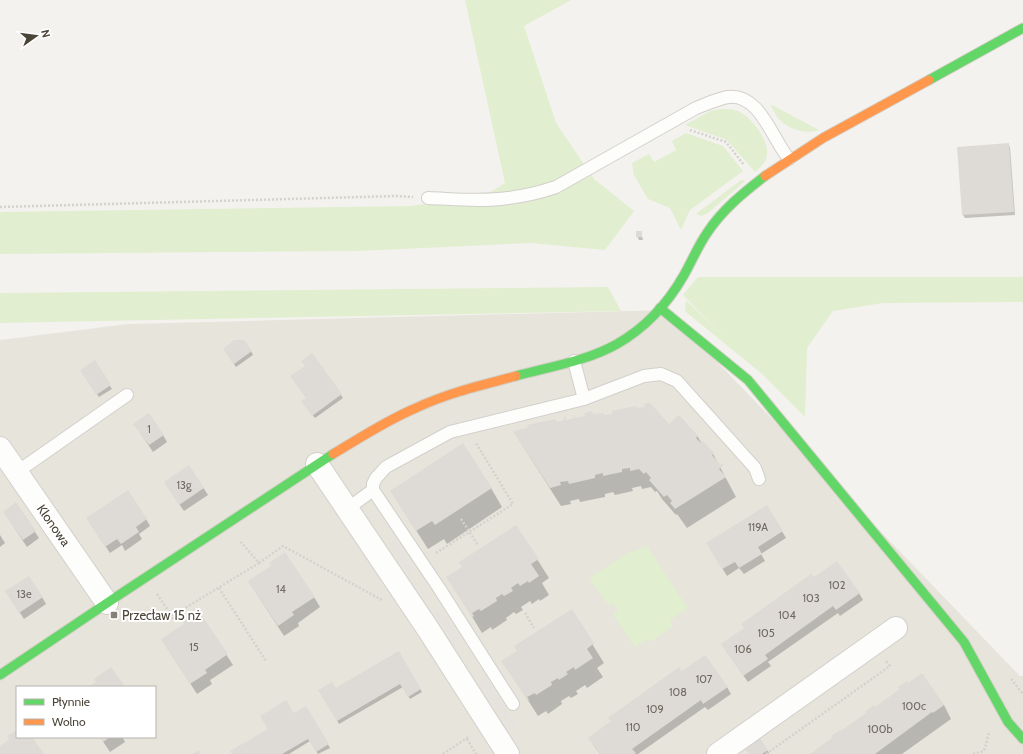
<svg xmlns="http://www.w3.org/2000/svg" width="1023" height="754" font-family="Cabin,sans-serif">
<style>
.residential{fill:#e7e4dc;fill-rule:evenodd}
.green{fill:#e1eecf}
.parking{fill:#e6e3df}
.shadow{fill:#0003}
.building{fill:#dedbd6}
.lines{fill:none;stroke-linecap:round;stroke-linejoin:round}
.lane-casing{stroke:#d2d0cb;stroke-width:14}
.street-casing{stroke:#d2d0cb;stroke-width:24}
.fast-casing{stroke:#d3cfc5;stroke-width:11}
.slow-casing{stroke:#d3cfc5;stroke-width:11}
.path{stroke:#d3d2cc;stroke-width:2.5;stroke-dasharray:2 2;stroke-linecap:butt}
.lane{stroke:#fdfdfc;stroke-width:12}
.street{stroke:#fdfdfc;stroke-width:22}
.fast{stroke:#63d668;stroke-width:9}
.slow{stroke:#ff974d;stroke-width:9}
.poi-dot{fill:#868178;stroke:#fff;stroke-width:1.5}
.labels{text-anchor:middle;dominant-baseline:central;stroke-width:4;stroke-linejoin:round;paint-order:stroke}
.number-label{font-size:11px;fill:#706a61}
.street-label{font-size:13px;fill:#4b4439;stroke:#fff}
.poi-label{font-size:13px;fill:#4b4439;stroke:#fff;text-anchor:start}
</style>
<rect width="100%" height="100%" fill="#f4f2ee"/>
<!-- residential -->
<path class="residential" d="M667,310L1020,676H1023V754H0V340L128,324ZM17,687H155V737H17Z"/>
<!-- green -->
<g class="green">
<path d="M465,0H571L524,26L556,123L594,179L634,211L605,250L531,243L358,251L0,254V212L411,206L486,195L505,183Z"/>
<path d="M770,104L819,130C806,135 787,129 778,118C775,114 773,109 770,104Z"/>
<path d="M721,109C728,109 734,109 740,112C752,118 769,140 767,155C766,162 760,168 755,172L727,140L685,125L710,111Z"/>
<path d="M686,133L723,146L743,171L690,210L681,230L670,208L648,199L634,175L632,163L649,154L654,162L676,150L672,141Z"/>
<path d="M741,180L745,181L708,213L701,216L696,214Z"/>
<path d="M698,277H1023V302L883,303L833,311L807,348L805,417L761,373L686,312L685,308L686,300L725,338L683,295Z"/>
<path d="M608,287L621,311L0,323V293Z"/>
<path d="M647,546L688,608L670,620L673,626L650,642L647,639L635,647L613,614L618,611L613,603L609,606L589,578L628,553Z"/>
</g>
<!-- parking -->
<g class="parking">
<path d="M395,540L415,572L410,575L389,543Z"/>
<path d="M441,610L461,642L456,645L435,614Z"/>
<path d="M485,677L516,725L510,729L479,681Z"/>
</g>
<!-- shadow -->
<g class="shadow">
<path d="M1008,144L1010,147L1015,215L965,218L963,215Z"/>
<path d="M641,232L643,240H639L637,236Z"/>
<path d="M251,351L253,355L236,367L226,352Z"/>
<path d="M312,354L343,398L315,418L304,404L307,398Z"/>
<path d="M94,362L112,389L99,397L81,370Z"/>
<path d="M637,409L669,425L679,416L698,437L702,444L713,454L736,497L687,528L677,514L676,515L662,499L657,491L655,492L651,487L642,489L641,486L632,488L633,491L615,495L613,492L605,494V497L580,502L579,499L570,501L571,504L561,506L514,432L529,429L555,420L557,423L593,415L605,416Z"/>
<path d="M139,431L163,435L167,442L153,452Z"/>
<path d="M189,466L208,495L184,511L169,489Z"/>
<path d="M491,488L502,507L447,544L444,539L428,549L391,491Z"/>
<path d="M16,504L39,538L27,547L4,512Z"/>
<path d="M767,506L786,538L761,554L765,561L744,574L739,568L727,576L711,550Z"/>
<path d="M146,519L150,526L139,534L142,539L125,551L122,545L110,553L91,525Z"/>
<path d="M516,526L549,578L542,583L549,595L540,601L539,599L532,604L530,601L521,607L523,610L516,614L514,612L506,618L507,620L492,630L491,627L482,633L448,577L463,567Z"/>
<path d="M0,535L5,543L0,547Z"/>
<path d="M272,566L314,597L320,607L298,623L299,626L284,636L249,582Z"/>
<path d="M814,579L859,593L863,600L840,616L838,613L768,662L771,666L748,682L726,651Z"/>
<path d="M42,597L46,604L24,619L11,599Z"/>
<path d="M571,610L604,663L597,668L603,677L587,688L585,685L576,691L578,694L571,698L569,696L561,701L562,704L548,714L546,711L538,716L503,661L518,651Z"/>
<path d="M198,611L233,665L210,680L212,684L197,694L162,640L185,624Z"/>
<path d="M398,652L422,692L410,699L403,687L339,724L320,690L335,689Z"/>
<path d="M682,672L727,687L731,694L708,710L705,707L638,754H600L593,745Z"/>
<path d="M908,684L944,705L951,719L902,754H811Z"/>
<path d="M306,707L330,748L318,754L310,741L289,754H233Z"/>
<path d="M100,737H125L123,738L125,742L110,752Z"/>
<path d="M767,750L769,753L768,754H749Z"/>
</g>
<!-- building -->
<g class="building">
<path d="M1009,143L1014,212L962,215L957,147Z"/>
<rect x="636" y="231" width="6" height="6"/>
<path d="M234,340H244L252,351L234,364L223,349Z"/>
<path d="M312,353L342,394L312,416L301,401L306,398L290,376L305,366L301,361Z"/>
<path d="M95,360L111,385L96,395L80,370Z"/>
<path d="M650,403L669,424L679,415L698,436L696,438L701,443L703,441L714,453L712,455L720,465L723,463L724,464L719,469L726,477L675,509L670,503L672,501L667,495L664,497L649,480L651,478L646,472L644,474L639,469L630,471V468L622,469V472L603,476V473L595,475V478L569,484L568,481L560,482L561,485L550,488L513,431L528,428L527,425L556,419V422L564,420V417H566V420L574,418L573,415H575V418L585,416L584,413L591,411L594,414L604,413V415L612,414V411L626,408L636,406L637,408L645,407L644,404Z"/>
<path d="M149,413L164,435L149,445L133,424Z"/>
<path d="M463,443L492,488L435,525L432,521L416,531L390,491Z"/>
<path d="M189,465L204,488L179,505L164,482Z"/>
<path d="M128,490L147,519L136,527L139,532L121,544L117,539L105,547L86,518Z"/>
<path d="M16,502L36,531L23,540L3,512Z"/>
<path d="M767,505L783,531L758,547L762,554L739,568L735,562L722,569L706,543Z"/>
<path d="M516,525L539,559L531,564L539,576L529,583L528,581L520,586L518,583L511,588L513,591L504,596L502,594L496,598L497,601L481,611L479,609L472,613L474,616L472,617L446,577L462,567L459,562Z"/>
<path d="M285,552L315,597L292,612L294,615L278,626L248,581L271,566L269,563Z"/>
<path d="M837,561L860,593L836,610L833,606L765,655L768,659L743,676L721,644L744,628L741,624L811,574L814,577Z"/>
<path d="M29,576L43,597L19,613L5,591Z"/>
<path d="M572,609L594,643L587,649L593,658L575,670L574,667L566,672L568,674L559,680L558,678L551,682L552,685L536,695L535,693L527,697L529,700L528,701L501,661L517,651L514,646Z"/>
<path d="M198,610L228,654L205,670L207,673L190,684L161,639L184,624L182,621Z"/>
<path d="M399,651L421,689L408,697L400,684L337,721L318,690L332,682L336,688Z"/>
<path d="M705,655L728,687L703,704L701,700L632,749L636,753L634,754H600L588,738L611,721L608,718L679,667L682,671Z"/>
<path d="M111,667L125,687H89L96,682L94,679Z"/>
<path d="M922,673L944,705L933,713L932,712L875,754H810L832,738L831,736L840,730L841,731L866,713L865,712L874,705L875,707L900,689L898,687L907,681L908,683Z"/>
<path d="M286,700L294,713L306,706L329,744L316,752L308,739L282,754H232L230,751L268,729L260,716Z"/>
<path d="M17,730V737H32L44,754H0V746L9,740L7,736Z"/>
<path d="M100,737H110L103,742Z"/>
<path d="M759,737L768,750L762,754H749L744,748Z"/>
<path d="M199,750L201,754H192Z"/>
</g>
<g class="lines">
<defs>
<g id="lane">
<path d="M428,198C455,199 482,202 508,198C525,196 541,192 556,187L696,108C706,104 717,99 728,97C760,93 772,139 789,159"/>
<path d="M574,361L584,399"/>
<path d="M17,472L127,395"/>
<path d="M347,509L373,490"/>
<path d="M513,704L439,588L373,490V484L376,478L386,467L450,432L584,399L644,376L661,374L677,381L755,468L759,479"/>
</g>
<g id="street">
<path d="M0,448L107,603"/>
<path d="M317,464L428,629L508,754"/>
<path d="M718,754L896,628"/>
</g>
<g id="fast">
<path d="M929,80L1023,28"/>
<path d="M660,308L748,380L964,642L1008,722L1023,739"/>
<path d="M516,376C549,367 587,361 617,344C645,328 668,303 684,275C692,261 698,246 707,233C722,210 744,192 765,176"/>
<path d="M0,675L119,595L333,454"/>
</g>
<g id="slow">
<path d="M765,176L823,138L929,80"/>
<path d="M333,454C360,438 387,420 416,408C448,393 482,385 516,376"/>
</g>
</defs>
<!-- lane casing -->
<use href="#lane" class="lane-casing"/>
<!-- street casing -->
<use href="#street" class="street-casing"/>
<!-- fast casing -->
<use href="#fast" class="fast-casing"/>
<!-- slow casing -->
<use href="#slow" class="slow-casing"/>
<!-- path -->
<g class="path">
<path d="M690,130L726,142L744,165"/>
<path d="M0,207L396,196L413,197"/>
<path d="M461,519L478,545"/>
<path d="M436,553L513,504L476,443"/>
<path d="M259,563L283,546L382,600"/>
<path d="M219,588L266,661"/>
<path d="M157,594L175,621"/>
<path d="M525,613L534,628"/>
<path d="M172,616L259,563L240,541"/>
<path d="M1011,679L1023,694"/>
<path d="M467,739L476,754"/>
<path d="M443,754L470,736"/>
<path d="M766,754L890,666L886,661"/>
<path d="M973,754L984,751L989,733"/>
</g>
<!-- lane -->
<use href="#lane" class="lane"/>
<!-- street -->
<use href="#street" class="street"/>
<!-- fast -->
<use href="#fast" class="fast"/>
<!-- slow -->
<use href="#slow" class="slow"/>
</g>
<!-- markers -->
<rect class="poi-dot" x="110" y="611" width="8" height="8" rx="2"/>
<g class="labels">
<!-- number labels -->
<g class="number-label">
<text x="149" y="429">1</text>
<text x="184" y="485">13g</text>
<text x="758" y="527">119A</text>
<text x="837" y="585">102</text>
<text x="281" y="589">14</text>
<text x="24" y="594">13e</text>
<text x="811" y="598">103</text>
<text x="787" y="615">104</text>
<text x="766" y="633">105</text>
<text x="194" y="647">15</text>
<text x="743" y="649">106</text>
<text x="704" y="679">107</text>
<text x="678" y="692">108</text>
<text x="914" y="706">100c</text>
<text x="655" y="709">109</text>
<text x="633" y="727">110</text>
<text x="880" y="729">100b</text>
</g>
<!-- street labels -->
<g class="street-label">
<text transform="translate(54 525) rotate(55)">Klonowa</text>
</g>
<!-- poi labels -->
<g class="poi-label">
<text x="122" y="615">Przecław 15 nż</text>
</g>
</g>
<!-- legend -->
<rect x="16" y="686" width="140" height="52" fill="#ffffff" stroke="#b7b4b0"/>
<rect x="24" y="699" width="20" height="6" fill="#63d668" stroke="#b7b4b0"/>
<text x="52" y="706" font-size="12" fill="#4b4439">Płynnie</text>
<rect x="24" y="719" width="20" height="6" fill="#ff974d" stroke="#b7b4b0"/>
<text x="52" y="726" font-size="12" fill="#4b4439">Wolno</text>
<!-- north arrow -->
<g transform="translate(36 36) rotate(76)" stroke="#ffffff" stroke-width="3" paint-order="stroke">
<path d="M0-3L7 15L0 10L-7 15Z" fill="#4b4439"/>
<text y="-6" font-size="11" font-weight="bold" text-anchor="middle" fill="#4b4439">N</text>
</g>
</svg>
